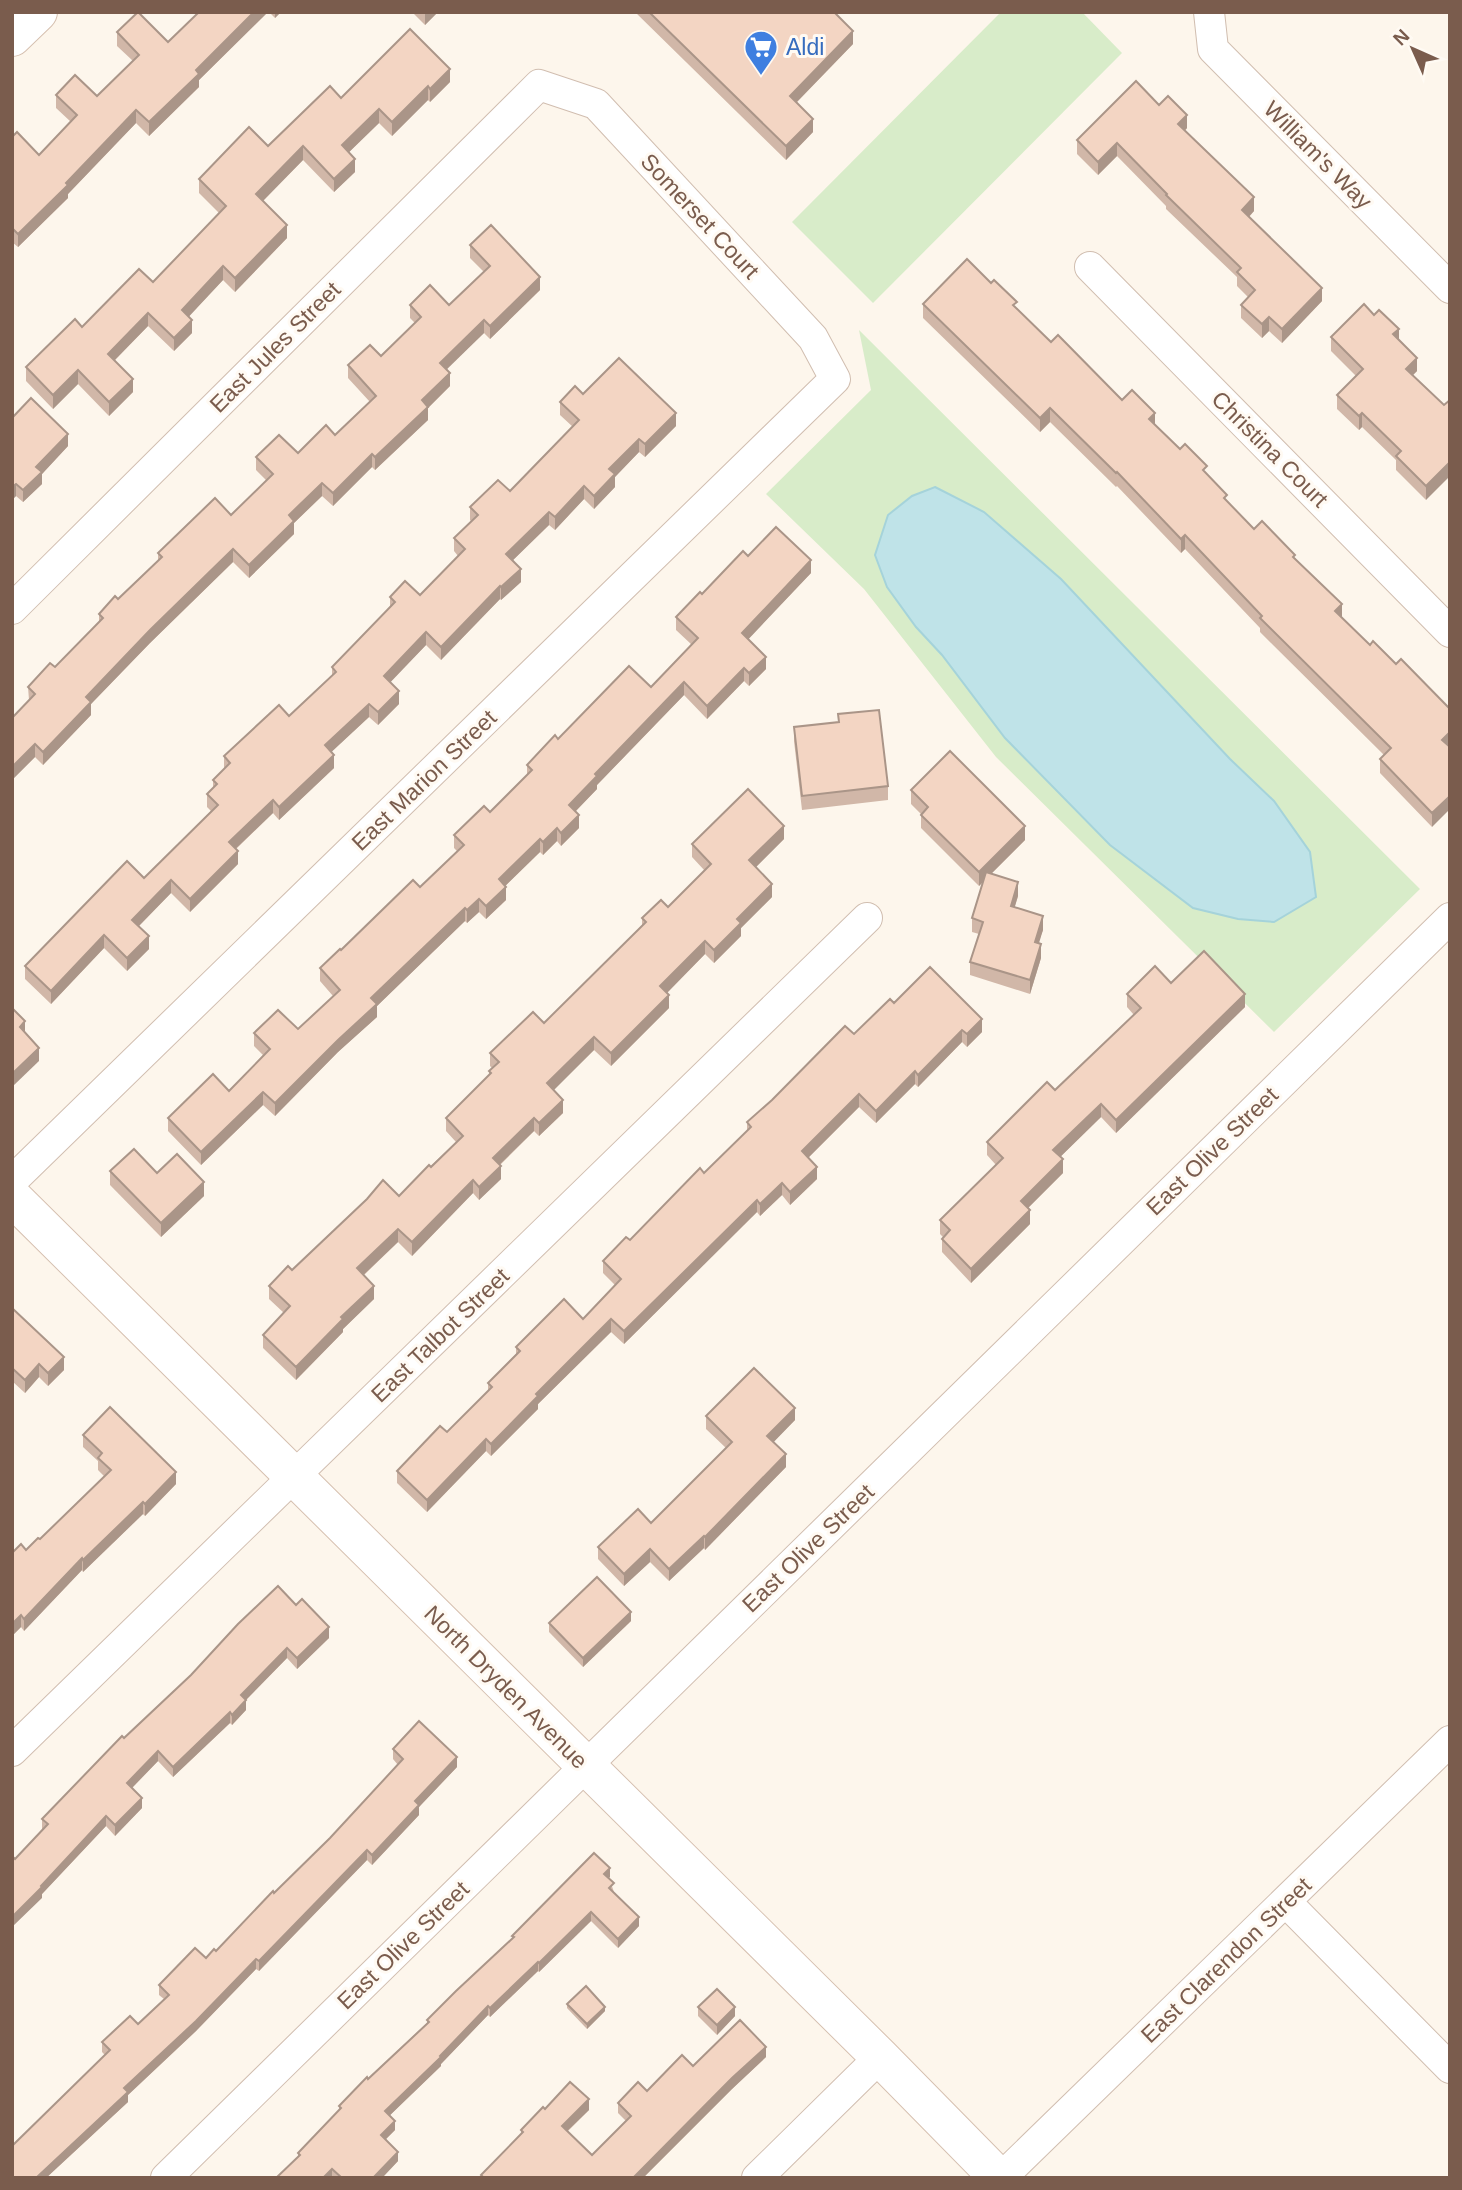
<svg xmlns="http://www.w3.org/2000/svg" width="1462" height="2190" font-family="Arial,sans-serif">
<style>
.green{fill:#d8ecc9}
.water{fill:#bfe3e8;stroke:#a5d3da;stroke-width:2}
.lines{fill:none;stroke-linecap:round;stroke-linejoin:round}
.street-casing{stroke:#d1beb0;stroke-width:32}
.secondary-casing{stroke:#d6c0b0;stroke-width:40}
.street{stroke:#fff;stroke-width:30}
.secondary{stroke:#fff;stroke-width:38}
.wall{fill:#d1b7a8}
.shaded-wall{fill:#aa9588}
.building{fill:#f3d5c3;stroke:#aa9588;stroke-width:2}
.labels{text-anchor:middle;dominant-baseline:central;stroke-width:6;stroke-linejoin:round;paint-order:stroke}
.shop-label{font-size:23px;fill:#366cbe;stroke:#fffaf3;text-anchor:start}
.street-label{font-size:23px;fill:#7a5c4d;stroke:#fffaf3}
</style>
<rect width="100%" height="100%" fill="#fdf6ec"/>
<!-- green -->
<g class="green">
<path d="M1001,12H1082L1122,53L873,303L792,222Z"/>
<path d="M859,330L1420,889L1274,1032L996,757L864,589L766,494L871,390Z"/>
</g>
<!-- water -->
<path class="water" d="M935,487L984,512L1061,579L1230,759L1274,801L1310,852L1316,897L1274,922L1238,919L1193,908L1110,845L1005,738L942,655L916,627L887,587L875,555L888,515L912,496Z"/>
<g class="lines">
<defs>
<g id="street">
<path d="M1209,12L1213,49L1450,288"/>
<path d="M1090,267L1450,632"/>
<path d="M12,609L539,85L596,104L813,338L835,379L12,1181"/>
<path d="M12,1751L867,918"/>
<path d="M1286,1902L1450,2068"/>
<path d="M166,2178L1450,918"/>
<path d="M757,2178L880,2057"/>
<path d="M1001,2178L1450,1741"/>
</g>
<g id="secondary">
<path d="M12,37L38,12"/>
<path d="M12,1197L880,2057L999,2178"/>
</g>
</defs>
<!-- street casing -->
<use href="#street" class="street-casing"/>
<!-- secondary casing -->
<use href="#secondary" class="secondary-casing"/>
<!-- street -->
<use href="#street" class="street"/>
<!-- secondary -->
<use href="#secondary" class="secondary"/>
</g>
<!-- wall -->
<g class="wall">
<path d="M199,12H268L199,80V87L149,136L136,123L68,194V198L18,247L12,242V137L39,155L71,122L56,108V95L97,96L133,61L117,46V32L168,42Z"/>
<path d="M269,12H281L275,18Z"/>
<path d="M412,12H438L425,25Z"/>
<path d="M635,12H834L853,44L797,102L813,132L786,160Z"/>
<path d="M450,82L430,102L428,100L392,136L379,123L349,152L355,172L334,192L303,160L263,201L287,238L235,292L223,280L188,317L192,333L174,351L148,326L115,360L133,392L109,416L78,384L53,409L26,381V367L82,327L153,282L219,213L199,193V179L268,146L341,98Z"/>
<path d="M1159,105L1187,128L1185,131L1254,211L1249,217L1322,301L1282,343L1269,331L1262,338L1241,318V305L1248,297L1237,286V277L1166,209V206L1117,156L1098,175L1077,154V140Z"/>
<path d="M470,245L540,290L490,339L484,333L446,369L450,386L428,408V420L375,470L372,467L333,506L322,496L294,523V534L249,578L233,562L150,643L91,704V715L43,765L35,757L12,780V718L29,700L28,687L55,667L99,622V614L118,599L158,561V553L231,515L267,481L256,470V457L298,453L335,435L370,402L348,378V365L381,356L415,323L410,318V305H449L484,272L470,258Z"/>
<path d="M923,304L1017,308L1051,342L1155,425L1207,474L1227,501L1254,529L1295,558L1342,617L1449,747L1432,827L1380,773V759L1384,755L1260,632V628L1185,549L1181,553L1117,486L1116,487L1050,422L1040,432L923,318Z"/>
<path d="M1331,337L1399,340L1417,371L1413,375L1444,405L1426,500L1396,470V460L1362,427L1359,430L1337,409V395L1356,376L1331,351Z"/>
<path d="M583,394L676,426L645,457L639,452L615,477V487L594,509L584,499L555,530L549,525L513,560L521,582L501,600L500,599L441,660L426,645L390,682L399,704L378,725L369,717L331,752L334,768L279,820L273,813L236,849L238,864L190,912L171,893L139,926L149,949L127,971L104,948L51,1004L25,979V966L144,878L211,811L207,807V794L213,788V780L224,769V756L289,716L332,676V667L390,608V597L420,595L458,556L454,551V538L471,521L470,520V507L510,491L573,427L560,415V402Z"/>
<path d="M12,418L68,446L42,474V484L23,502L16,496L12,500Z"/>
<path d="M748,556L811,573L748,639L766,669L749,686L744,681L707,719L684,695L597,785V789L575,812L579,828L561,846L557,841L543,855L540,852L505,886L506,900L486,919L479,912L467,923L465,921L377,1006V1017L338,1052L275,1116L263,1105L201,1165L168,1131V1118L229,1091L263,1055L254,1046V1033L298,1029L333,996L320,981V968L420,887L457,851L454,848V835L490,812L527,775V765L558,739L651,687L692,645L676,630V617Z"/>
<path d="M838,714L888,786V800L802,810L794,741V727L838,722Z"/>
<path d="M911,790L1025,840L991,874L1018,896L1014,908L1043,930L1038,943L1041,958L1030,994L970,975V962L979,934L972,932V918L983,882L979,886L921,828V814L911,804Z"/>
<path d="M784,839L756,867L772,897L741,928V936L714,963L705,954L667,993L669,1008L611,1066L594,1050L553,1090L563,1113L539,1136L534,1131L500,1165L501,1179L479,1200L473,1193L412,1256L398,1242L364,1275L374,1299L343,1329V1332L296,1380L263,1348V1335L284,1313L269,1299V1286L399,1196L456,1142L446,1131V1118L489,1075V1071L492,1068L490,1066V1053L544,1023L642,926V918L668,907L705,871L692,857V844Z"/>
<path d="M1171,983L1245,1007L1116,1133L1101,1117L1060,1157L1063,1173L1028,1208L1030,1224L971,1283L942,1252V1239L943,1237L940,1234V1220L996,1165L987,1155V1142L1055,1090L1134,1015L1127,1007V994Z"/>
<path d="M894,1003L982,1032L967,1047L962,1042L918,1087L915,1084L876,1123L859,1107L808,1158L817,1179L790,1205L782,1195L760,1216L757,1212L624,1344L611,1332L538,1404V1409L491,1456L486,1451L427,1512L397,1483V1471L447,1432L488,1392V1383L516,1354V1347L583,1319L615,1285L603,1273V1261L630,1240L704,1173L747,1132V1122L854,1034Z"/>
<path d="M110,1171L157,1173L204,1196L161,1237L110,1185Z"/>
<path d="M12,1308L64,1370L48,1386L39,1377L25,1393L12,1381Z"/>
<path d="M706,1416L795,1420L773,1442L786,1467L705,1550L704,1548L669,1581L650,1562L624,1586L598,1559V1547L651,1523L726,1448L706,1429Z"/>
<path d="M83,1435L176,1484L145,1516L143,1514L83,1572L82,1570L24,1631L21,1627L12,1636V1553L26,1550L40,1539L104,1476L98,1470V1461L83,1447Z"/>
<path d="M296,1605L329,1638L297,1669L287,1658L246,1700V1710L232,1725L230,1723L173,1777L158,1761L132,1788L142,1808L115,1836L106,1826L42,1894V1898L15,1859L42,1830V1819L124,1738Z"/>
<path d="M631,1621L583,1667L549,1632V1623Z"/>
<path d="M393,1749L457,1767L419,1807V1815L372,1865L367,1860L259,1971L256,1969L196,2031L128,2095V2102L46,2178H12L105,2055L102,2052V2042L138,2024L164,1999L159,1995V1985L216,1951L330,1838L398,1765L393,1759Z"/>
<path d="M610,1877L609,1878L614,1892L639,1926L618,1948L591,1921L539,1972L538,1971L490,2017L488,2015L441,2064V2066L390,2115L395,2130L386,2139L398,2161L382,2178H276L298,2157V2153L339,2110V2106L427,2023V2020L512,1939V1936Z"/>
<path d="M567,2004L605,2011L587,2029L567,2008Z"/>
<path d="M698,2007L735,2016L717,2035L698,2016Z"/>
<path d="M766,2057L732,2089L643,2178H481V2175L521,2134V2130L545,2109L589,2110L568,2131L592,2155L626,2121L618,2113V2103L647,2091L693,2066Z"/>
</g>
<!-- shaded-wall -->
<g class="shaded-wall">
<path d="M254,12H268L199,80V87L149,136V122L196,70Z"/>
<path d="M275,12H281L275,18Z"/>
<path d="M425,12H438L425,25Z"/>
<path d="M853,31V44L790,109V96Z"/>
<path d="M450,69V82L430,102V89Z"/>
<path d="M428,86V100L392,136V122Z"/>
<path d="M379,109V123L342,159V145Z"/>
<path d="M136,110V123L68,194V198L18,247V234Z"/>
<path d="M1187,115V128L1178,137V124Z"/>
<path d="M813,119V132L786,160V146Z"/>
<path d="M1117,143V156L1098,175V162Z"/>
<path d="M303,146V160L256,208V194Z"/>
<path d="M355,159V172L334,192V179Z"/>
<path d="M1254,197V211L1242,224V210Z"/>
<path d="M287,225V238L235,292V278Z"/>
<path d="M223,266V280L182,324V310Z"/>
<path d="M540,277V290L490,339V326Z"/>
<path d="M1322,288V301L1282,343V329Z"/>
<path d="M148,313V326L108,367V354Z"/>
<path d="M1269,317V331L1262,338V324Z"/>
<path d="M192,320V333L174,351V338Z"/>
<path d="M484,320V333L440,376V363Z"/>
<path d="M1399,329V343L1393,334Z"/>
<path d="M1417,358V371L1406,382V369Z"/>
<path d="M78,370V384L53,409V395Z"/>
<path d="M450,373V386L428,408V420L375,470V457L422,400Z"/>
<path d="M133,379V392L109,416V402Z"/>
<path d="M1050,408V422L1040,432V418Z"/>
<path d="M676,413V426L645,457V444Z"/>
<path d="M1155,413V426L1149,419Z"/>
<path d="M1362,413V427L1359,430V416Z"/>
<path d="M68,434V446L42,474V484L23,502V490L36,467Z"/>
<path d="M639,439V452L615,477V487L594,509V496L609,469Z"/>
<path d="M372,454V467L333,506V493Z"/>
<path d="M1450,462V476L1426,500V486Z"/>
<path d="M322,483V496L294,523V534L249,578V565L289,515Z"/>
<path d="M16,484V496L12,500V487Z"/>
<path d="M584,486V499L555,530V517Z"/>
<path d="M549,512V525L506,567V554Z"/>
<path d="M1185,535V549L1181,553V539Z"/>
<path d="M233,549V562L150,643L91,704V715L43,765V752L86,697L150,630Z"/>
<path d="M811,560V573L742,646V633Z"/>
<path d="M521,569V582L501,600V587Z"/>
<path d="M500,586V599L441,660V647Z"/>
<path d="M1342,604V617L1335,611Z"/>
<path d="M426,632V645L384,689V676Z"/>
<path d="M766,657V669L749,686V673Z"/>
<path d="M744,668V681L707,719V706Z"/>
<path d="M684,682V695L597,785V789L569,818V805L595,774Z"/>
<path d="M399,691V704L378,725V712Z"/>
<path d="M369,704V717L325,758V745Z"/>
<path d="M1450,732V746L1442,753V740Z"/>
<path d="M35,744V757L12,780V767Z"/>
<path d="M334,755V768L279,820V807Z"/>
<path d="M1450,796V809L1432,827V813Z"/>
<path d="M273,800V813L229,855V842Z"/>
<path d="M579,815V828L561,846V833Z"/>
<path d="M784,826V839L749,874V860Z"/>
<path d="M1025,826V840L979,886V872Z"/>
<path d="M557,828V841L543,855V842Z"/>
<path d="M540,839V852L499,892V879Z"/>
<path d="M238,851V864L190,912V899Z"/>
<path d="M171,880V893L132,933V920Z"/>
<path d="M1018,882V896L1011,920V906Z"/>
<path d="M772,884V897L741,928V936L714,963V950L737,919Z"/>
<path d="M506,887V900L486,919V906Z"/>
<path d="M479,899V912L467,923V910Z"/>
<path d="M465,908V921L377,1006V1017L338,1052L275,1116V1103L371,998Z"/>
<path d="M1043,916V930L1035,956V942Z"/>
<path d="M104,935V948L51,1004V991Z"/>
<path d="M149,936V949L127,971V958Z"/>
<path d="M705,941V954L660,1000V986Z"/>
<path d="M1041,944V958L1030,994V980Z"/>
<path d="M1245,994V1007L1116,1133V1120Z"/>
<path d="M669,995V1008L611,1066V1053Z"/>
<path d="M982,1019V1032L967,1047V1034Z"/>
<path d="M25,1021V1035L20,1027Z"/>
<path d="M962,1030V1042L918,1087V1075Z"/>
<path d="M594,1037V1050L547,1097V1083Z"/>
<path d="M39,1048V1061L12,1087V1074Z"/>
<path d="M915,1071V1084L876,1123V1111Z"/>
<path d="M263,1092V1105L201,1165V1152Z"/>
<path d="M859,1094V1107L802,1164V1151Z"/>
<path d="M563,1100V1113L539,1136V1123Z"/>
<path d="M1101,1104V1117L1053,1164V1150Z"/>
<path d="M534,1118V1131L493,1171V1158Z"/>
<path d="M1063,1159V1173L1021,1215V1201Z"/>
<path d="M501,1166V1179L479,1200V1187Z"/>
<path d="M817,1167V1179L790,1205V1192Z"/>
<path d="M473,1180V1193L412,1256V1242Z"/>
<path d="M204,1182V1196L161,1237V1223Z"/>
<path d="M782,1183V1195L760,1216V1204Z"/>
<path d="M757,1200V1212L624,1344V1331Z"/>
<path d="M1030,1210V1224L971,1283V1269Z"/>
<path d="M398,1229V1242L357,1281V1268Z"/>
<path d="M374,1286V1299L343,1329V1332L296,1380V1367L341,1317Z"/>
<path d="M611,1319V1332L538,1404V1409L491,1456V1444L536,1394Z"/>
<path d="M64,1357V1370L48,1386V1373Z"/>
<path d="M39,1364V1377L25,1393V1380Z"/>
<path d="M795,1408V1420L767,1449V1436Z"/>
<path d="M486,1439V1451L427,1512V1500Z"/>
<path d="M786,1454V1467L705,1550V1537Z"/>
<path d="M176,1472V1484L145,1516V1504Z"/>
<path d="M143,1502V1514L83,1572V1560Z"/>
<path d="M704,1536V1548L669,1581V1569Z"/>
<path d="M650,1549V1562L624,1586V1574Z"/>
<path d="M82,1558V1570L24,1631V1619Z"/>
<path d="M631,1612V1621L583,1667V1658Z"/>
<path d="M21,1615V1627L12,1636V1624Z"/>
<path d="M329,1627V1638L297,1669V1658Z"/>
<path d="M287,1648V1658L241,1705V1695Z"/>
<path d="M246,1700V1710L232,1725V1715Z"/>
<path d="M230,1712V1723L173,1777V1767Z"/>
<path d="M158,1751V1761L127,1793V1783Z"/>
<path d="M457,1757V1767L419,1807V1815L372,1865V1855L415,1801Z"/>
<path d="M142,1798V1808L115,1836V1825Z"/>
<path d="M106,1816V1826L42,1894V1898L12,1927V1917Z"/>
<path d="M367,1850V1860L259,1971V1961Z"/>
<path d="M610,1868V1877L604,1883V1874Z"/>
<path d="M591,1912V1921L539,1972V1963Z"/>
<path d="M639,1917V1926L618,1948V1939Z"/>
<path d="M256,1959V1969L196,2031L128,2095V2102L46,2178H36L124,2088Z"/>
<path d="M538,1962V1971L490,2017V2008Z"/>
<path d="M488,2006V2015L441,2064V2066L385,2120V2111Z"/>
<path d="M605,2007V2011L587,2029V2024Z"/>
<path d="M735,2007V2016L717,2035V2025Z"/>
<path d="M766,2047V2057L732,2089L643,2178H633L732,2078Z"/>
<path d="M589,2099V2110L562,2136V2126Z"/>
<path d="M395,2121V2130L381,2144V2135Z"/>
<path d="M398,2152V2161L382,2178H373Z"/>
<path d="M332,2169V2178H323Z"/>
</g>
<!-- building -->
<g class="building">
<path d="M138,12L168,42L199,12H254L196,70L199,74L149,122L136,110L66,183L68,185L18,234L12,228V137L17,132L39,155L77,115L56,95L75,75L97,96L139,55L117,32Z"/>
<path d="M649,12H834L853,31L790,96L813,119L786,146Z"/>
<path d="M410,29L450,69L430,89L428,86L392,122L379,109L342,145L355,159L334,179L303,146L256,194L287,225L235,278L223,266L182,310L192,320L174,338L148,313L108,354L133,379L109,402L78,370L53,395L26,367L75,319L82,327L139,269L153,282L226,206L199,179L249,127L268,146L330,86L341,98Z"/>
<path d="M1136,81L1159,105L1168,96L1187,115L1178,124L1254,197L1242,210L1322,288L1282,329L1269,317L1262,324L1241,305L1255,290L1237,272L1241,268L1166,195L1167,194L1117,143L1098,162L1077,140Z"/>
<path d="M491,225L540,277L490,326L484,320L440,363L450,373L422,400L428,407L375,457L372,454L333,493L322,483L289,515L294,521L249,565L233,549L150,630L86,697L91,702L43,752L35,744L12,767V718L35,694L28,687L50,663L55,667L103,618L99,614L115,596L118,599L162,557L158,553L215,498L231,515L273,474L256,457L279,435L298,453L326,425L335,435L376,396L348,365L370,345L381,356L421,317L410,305L430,285L449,305L490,266L470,245Z"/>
<path d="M967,259L991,283L994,280L1017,302L1013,305L1051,342L1058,335L1122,400L1132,390L1155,413L1149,419L1180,449L1185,444L1207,466L1203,470L1227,495L1224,498L1254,529L1262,521L1295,555L1293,557L1342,604L1335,611L1370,645L1373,641L1396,664L1401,659L1450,709V732L1442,740L1450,747V796L1432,813L1380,759L1391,748L1260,618L1262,616L1185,535L1181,539L1117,472L1116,473L1050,408L1040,418L923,304Z"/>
<path d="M1364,304L1374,315L1379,310L1399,329L1393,334L1417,358L1406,369L1444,405L1450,400V462L1426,486L1396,456L1401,451L1362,413L1359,416L1337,395L1363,369L1331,337Z"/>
<path d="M619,358L676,413L645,444L639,439L609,469L615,474L594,496L584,486L555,517L549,512L506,554L521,569L501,587L500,586L441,647L426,632L384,676L399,691L378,712L369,704L325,745L334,755L279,807L273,800L229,842L238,851L190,899L171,880L132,920L149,936L127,958L104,935L51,991L25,966L127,861L144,878L218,805L207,794L217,784L213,780L230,763L224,756L279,705L289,716L336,672L332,667L395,602L390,597L405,581L420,595L465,549L454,538L478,515L470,507L498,480L510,491L579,420L560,402L575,386L583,394Z"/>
<path d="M31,398L68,434L36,467L42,472L23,490L16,484L12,487V418Z"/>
<path d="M776,527L811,560L742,633L766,657L749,673L744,668L707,706L684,682L595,774L597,776L569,805L579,815L561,833L557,828L543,842L540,839L499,879L506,887L486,906L479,899L467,910L465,908L371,998L377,1004L338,1040L275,1103L263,1092L201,1152L168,1118L213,1074L229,1091L270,1049L254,1033L278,1010L298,1029L340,990L320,968L340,949L341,950L413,880L420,887L464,845L454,835L484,806L490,812L532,770L527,765L555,735L558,739L629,666L651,687L698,638L676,617L700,592L702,594L743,551L748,556Z"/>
<path d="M879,710L888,786L802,796L794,727L839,722L838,714Z"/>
<path d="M950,751L1025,826L979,872L921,815L928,807L911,790Z"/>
<path d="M748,789L784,826L749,860L772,884L737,919L741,923L714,950L705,941L660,986L669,995L611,1053L594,1037L547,1083L563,1100L539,1123L534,1118L493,1158L501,1166L479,1187L473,1180L412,1242L398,1229L357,1268L374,1286L341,1317L343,1319L296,1367L263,1335L290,1306L269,1286L288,1266L292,1270L367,1199L383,1180L399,1196L429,1165L431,1167L463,1136L446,1118L491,1073L489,1071L499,1062L490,1053L533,1012L544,1023L646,922L642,918L661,900L668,907L711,864L692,844Z"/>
<path d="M986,872L1018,882L1011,906L1043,916L1035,942L1041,944L1030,980L970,962L983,922L972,918Z"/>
<path d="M1204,951L1245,994L1116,1120L1101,1104L1053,1150L1063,1159L1021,1201L1030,1210L971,1269L942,1239L950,1230L940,1220L1003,1158L987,1142L1047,1082L1055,1090L1141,1008L1127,994L1155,966L1171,983Z"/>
<path d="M930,967L982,1019L967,1034L962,1030L918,1075L915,1071L876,1111L859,1094L802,1151L817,1167L790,1192L782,1183L760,1204L757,1200L624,1331L611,1319L536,1394L538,1396L491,1444L486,1439L427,1500L397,1471L440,1426L447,1432L492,1387L488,1383L520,1351L516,1347L564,1299L583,1319L621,1279L603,1261L626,1237L630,1240L700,1168L704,1173L751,1127L747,1122L772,1100L845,1026L854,1034L890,999L894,1003Z"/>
<path d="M12,1008L25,1021L20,1027L39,1048L12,1074Z"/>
<path d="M134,1149L157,1173L177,1154L204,1182L161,1223L110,1171Z"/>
<path d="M12,1308L64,1357L48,1373L39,1364L25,1380L12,1368Z"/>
<path d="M754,1368L795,1408L767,1436L786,1454L705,1537L704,1536L669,1569L650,1549L624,1574L598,1547L638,1509L651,1523L732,1442L706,1416Z"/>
<path d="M110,1407L176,1472L145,1504L143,1502L83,1560L82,1558L24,1619L21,1615L12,1624V1553L21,1544L26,1550L38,1538L40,1539L111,1470L98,1458L102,1453L83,1435Z"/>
<path d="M597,1577L631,1612L583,1658L549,1623Z"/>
<path d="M278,1586L296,1605L302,1599L329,1627L297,1658L287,1648L241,1695L246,1700L232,1715L230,1712L173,1767L158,1751L127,1783L142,1798L115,1825L106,1816L41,1886L42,1887L12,1917V1856L15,1859L48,1824L42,1819L122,1736L124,1738L191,1675L238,1624Z"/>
<path d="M419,1721L457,1757L415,1801L419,1805L372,1855L367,1850L259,1961L256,1959L196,2021L124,2088L128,2092L36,2178H12V2146L110,2050L102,2042L130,2016L138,2024L169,1995L159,1985L195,1948L206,1958L214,1949L216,1951L273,1891L274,1893L330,1838L403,1759L393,1749Z"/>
<path d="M594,1853L610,1868L604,1874L614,1883L609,1888L639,1917L618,1939L591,1912L539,1963L538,1962L490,2008L488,2006L440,2056L441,2057L385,2111L395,2121L381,2135L398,2152L373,2178H342L332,2169L323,2178H276L300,2155L298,2153L341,2108L339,2106L367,2077L368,2079L429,2022L427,2020L456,1991L514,1937L512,1936Z"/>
<path d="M586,1986L605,2007L587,2024L567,2004Z"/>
<path d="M717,1989L735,2007L717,2025L698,2007Z"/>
<path d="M740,2020L766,2047L732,2078L633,2178H484L481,2175L523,2132L521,2130L543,2107L545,2109L570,2082L589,2099L562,2126L592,2155L631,2116L618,2103L638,2082L647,2091L682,2055L693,2066Z"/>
</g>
<!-- icons -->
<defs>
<symbol id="supermarket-pin" viewBox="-11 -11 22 30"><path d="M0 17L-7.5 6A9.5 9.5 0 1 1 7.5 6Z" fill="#3f7fe0" stroke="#fffaf3"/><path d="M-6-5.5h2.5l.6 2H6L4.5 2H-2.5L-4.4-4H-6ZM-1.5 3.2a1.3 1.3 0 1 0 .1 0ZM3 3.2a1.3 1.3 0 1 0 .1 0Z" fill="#fff"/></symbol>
</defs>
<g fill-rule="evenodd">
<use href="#supermarket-pin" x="742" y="28" width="38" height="52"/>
</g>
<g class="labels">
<!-- shop labels -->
<g class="shop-label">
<text x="786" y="47">Aldi</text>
</g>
<!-- street labels -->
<g class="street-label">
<text transform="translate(1318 155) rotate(45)">William's Way</text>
<text transform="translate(700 216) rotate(47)">Somerset Court</text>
<text transform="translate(275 347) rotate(-45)">East Jules Street</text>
<text transform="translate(1270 449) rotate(45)">Christina Court</text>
<text transform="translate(424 780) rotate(-44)">East Marion Street</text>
<text transform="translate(1212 1151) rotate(-44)">East Olive Street</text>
<text transform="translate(440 1335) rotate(-44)">East Talbot Street</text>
<text transform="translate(808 1548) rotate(-44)">East Olive Street</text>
<text transform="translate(506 1687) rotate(45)">North Dryden Avenue</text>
<text transform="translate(403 1945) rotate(-44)">East Olive Street</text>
<text transform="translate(1226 1960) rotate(-44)">East Clarendon Street</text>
</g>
</g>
<!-- border -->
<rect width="1462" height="2190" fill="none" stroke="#7a5c4d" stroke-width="28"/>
<!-- north arrow -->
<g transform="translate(1413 49) rotate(315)" stroke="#fffaf3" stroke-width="5" paint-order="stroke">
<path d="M0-5L12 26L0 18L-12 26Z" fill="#7a5c4d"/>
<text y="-10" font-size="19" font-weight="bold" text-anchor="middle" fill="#7a5c4d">N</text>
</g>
</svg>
